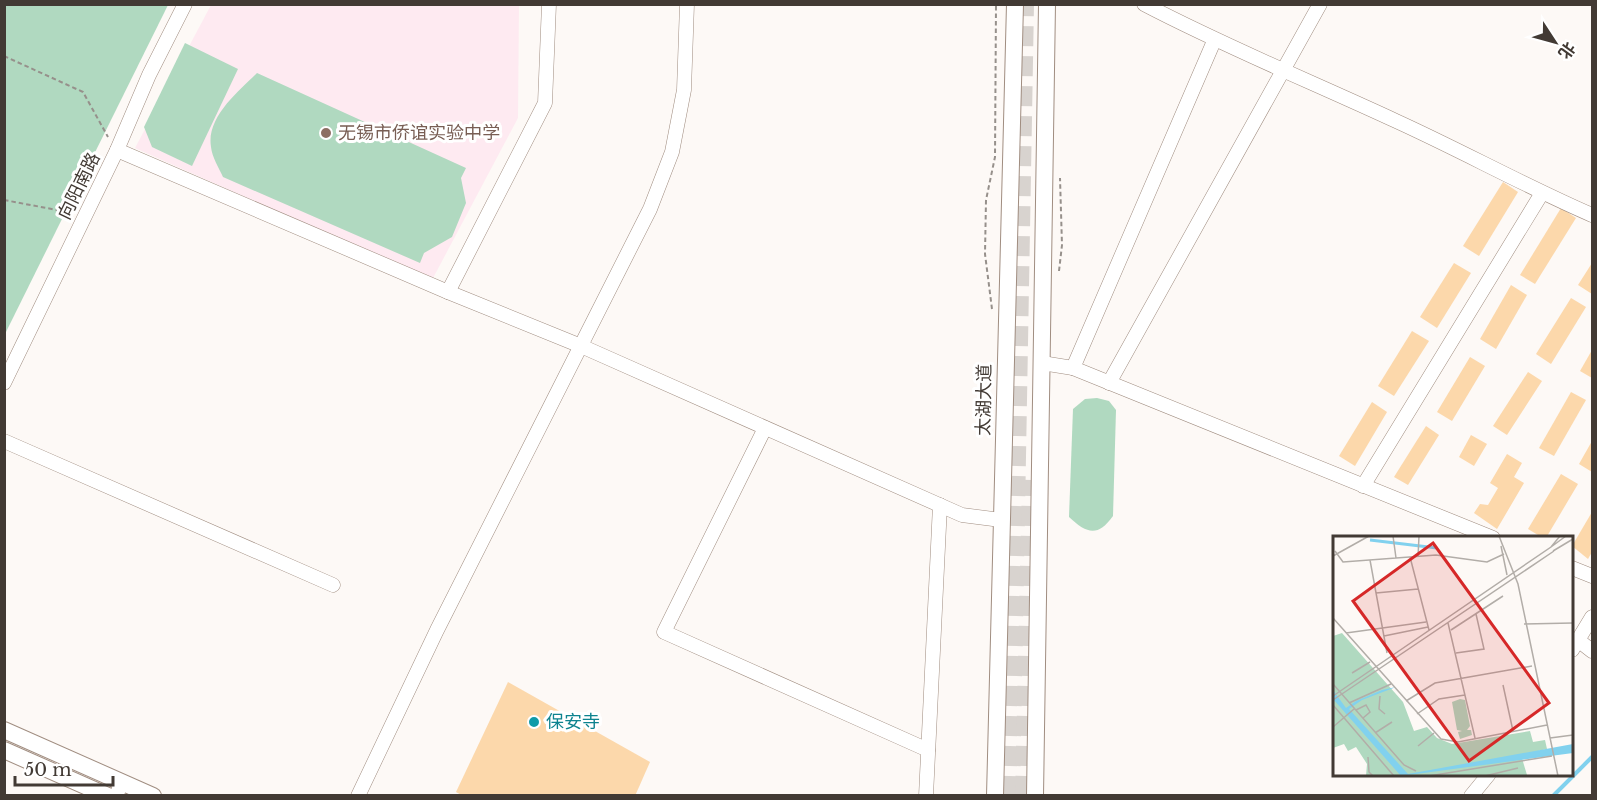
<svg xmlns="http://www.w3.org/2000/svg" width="1597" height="800" font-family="'Libre Baskerville','Noto Sans SC',serif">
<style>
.education{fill:#feeaf1}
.green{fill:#b0d9c0}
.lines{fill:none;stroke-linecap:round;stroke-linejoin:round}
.stream{stroke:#81d1ee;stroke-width:4}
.building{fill:#fcd8ab}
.highway-tunnel{stroke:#d8d3cf;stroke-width:20;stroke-dasharray:20 10;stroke-linecap:butt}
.minor-casing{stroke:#a08d80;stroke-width:15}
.major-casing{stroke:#a08d80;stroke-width:18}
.path{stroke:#96908b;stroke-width:2;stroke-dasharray:4.5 3;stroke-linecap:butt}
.minor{stroke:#fff;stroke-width:14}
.major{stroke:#fff;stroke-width:16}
.education-dot{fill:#8d6e63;stroke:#fff;stroke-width:2}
.culture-dot{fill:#0f9aa8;stroke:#fff;stroke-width:2}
.labels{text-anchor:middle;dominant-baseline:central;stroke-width:6;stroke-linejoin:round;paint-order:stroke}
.education-label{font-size:18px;fill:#785e54;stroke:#fff;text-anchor:start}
.street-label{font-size:18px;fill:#423a34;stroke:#fff}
.culture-label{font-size:18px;fill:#0d838f;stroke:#fff;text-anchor:start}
.inset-river{fill:none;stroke:#81d1ee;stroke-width:3}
.inset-road{fill:none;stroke:#b2ada8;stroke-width:1.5}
.view{fill:#d62828;fill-opacity:0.15;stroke:#d62828;stroke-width:3}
.inset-edge{fill:none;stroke:#423a34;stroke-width:3}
</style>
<rect width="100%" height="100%" fill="#fdf9f6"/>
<!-- education -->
<path class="education" d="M211,5H519L518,118L432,280L135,148Z"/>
<!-- green -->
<g class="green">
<path d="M5,4L168,5L5,334L4,5Z"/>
<path d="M185,43L238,69L192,166L152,147L144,127Z"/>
<path d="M257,73L466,168L461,178L466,203L452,237L424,253L420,263L223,177C219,168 212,157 211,147C206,117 239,91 257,73Z"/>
<path d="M1097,398L1109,401L1116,410L1113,516C1098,537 1087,534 1069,517L1073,409L1085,399Z"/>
</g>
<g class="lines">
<!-- stream -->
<path class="stream" d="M1553,796L1592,757"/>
</g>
<!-- building -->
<g class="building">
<path d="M1503,182L1518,192L1479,256L1463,246Z"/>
<path d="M1561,208L1576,218L1535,284L1520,275Z"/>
<path d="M1454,263L1471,273L1437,328L1420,317Z"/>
<path d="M1592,263V294L1578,285Z"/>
<path d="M1511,285L1527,295L1496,349L1480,339Z"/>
<path d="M1571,298L1586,307L1551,364L1536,354Z"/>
<path d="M1412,331L1429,341L1394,396L1378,386Z"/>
<path d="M1592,350V378L1580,371Z"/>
<path d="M1470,357L1485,366L1452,421L1437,412Z"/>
<path d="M1528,372L1542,381L1507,435L1493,426Z"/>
<path d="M1571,392L1586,400L1554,456L1539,448Z"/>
<path d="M1372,402L1387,412L1355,466L1339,456Z"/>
<path d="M1426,426L1439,435L1408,485L1394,477Z"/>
<path d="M1471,435L1487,444L1474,466L1459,457Z"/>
<path d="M1592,441V472L1579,464Z"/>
<path d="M1507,454L1522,463L1514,477L1524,483L1497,529L1474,513L1480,504L1488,505L1498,488L1490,483Z"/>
<path d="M1561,474L1578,484L1546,538H1543L1528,529Z"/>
<path d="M1592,512V552L1588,559L1572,546Z"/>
<path d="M508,682L650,762L635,796H463L456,792Z"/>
</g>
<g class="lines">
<!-- highway-tunnel -->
<g class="highway-tunnel">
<path d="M1010,796L1024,4"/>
<path d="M1025,796L1032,480"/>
</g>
<defs>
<g id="minor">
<path d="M1144,4C1226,47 1312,82 1396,121C1462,151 1525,186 1592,215"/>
<path d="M117,150L448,292L581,346L962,515L1001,520"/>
<path d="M448,292L545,103L549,4"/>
<path d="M1042,363L1073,368L1493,538"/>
<path d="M1073,368L1214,41"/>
<path d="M4,383L117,150L149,75L185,4"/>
<path d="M1109,383L1320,4"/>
<path d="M765,428L664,632L928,750"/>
<path d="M4,441L333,585"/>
<path d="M1363,486L1542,193"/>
<path d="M1572,568L1592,576"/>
<path d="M1578,640L1592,651"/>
<path d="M1572,650L1592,617"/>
<path d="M116,796L122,782"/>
<path d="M358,796L437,630L650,209L672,152L684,90L687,4"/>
<path d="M926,796L940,505"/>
<path d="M1471,796L1489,774"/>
</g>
<g id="major">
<path d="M4,730L153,796"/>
<path d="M4,750L108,796"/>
<path d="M995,796L1015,4"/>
<path d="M1035,796L1047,4"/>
</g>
</defs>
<!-- minor casing -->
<use href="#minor" class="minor-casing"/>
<!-- major casing -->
<use href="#major" class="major-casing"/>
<!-- path -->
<g class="path">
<path d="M4,56L83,92L108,137"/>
<path d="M4,200L73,213"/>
<path d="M1059,271L1062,245L1060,178"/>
<path d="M992,309L985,254L986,200L995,157L996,4"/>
</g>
<!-- minor -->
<use href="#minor" class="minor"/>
<!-- major -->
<use href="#major" class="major"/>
</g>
<!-- markers -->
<circle class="education-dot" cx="326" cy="133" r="6"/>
<circle class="culture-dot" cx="534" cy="722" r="6"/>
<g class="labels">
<!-- education labels -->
<g class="education-label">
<text x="338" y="133">无锡市侨谊实验中学</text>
</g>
<!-- street labels -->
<g class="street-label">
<text transform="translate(79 186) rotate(-64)">向阳南路</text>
<text transform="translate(984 400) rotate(-89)">太湖大道</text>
</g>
<!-- culture labels -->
<g class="culture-label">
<text x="546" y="722">保安寺</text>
</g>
</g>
<!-- overview -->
<g transform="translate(1333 536)">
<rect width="240" height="240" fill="#fdf9f6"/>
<path d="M9,97L70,166L81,195L94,191L104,202L119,208L197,195L200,206L212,204L214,213L188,219L194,239L190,240H33L34,228L23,211L15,215L11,208L0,212V100ZM127,163L132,164L137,190L134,194H138L139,199L127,203L125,196L129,195L124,194L119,166Z" fill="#b0d9c0"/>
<path d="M63,151L29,164L16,173L75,238L240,208V217L68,240L0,163V154L13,172L23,165L49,154Z" fill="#81d1ee"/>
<path class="inset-river" d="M37,4L104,12"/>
<path class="inset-road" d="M60,0L63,22M166,0L185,48L225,240M168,10L174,39M218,11L233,0M2,15L10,26L103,19L154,26L171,18M220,15L240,3M0,20L36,0M77,21L96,94M85,21L86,0M37,24L54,117M43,57L85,53M0,82L108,203L125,206L214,189M115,87L142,202M191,88L240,87M118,94L170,60M13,97L93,86M51,100L95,91M123,117L151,113L143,78M19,137L37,126M0,148L71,229L83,235M170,149L180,195M0,160L218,11L227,0M47,160L46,173L52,178M0,164L221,15M73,165L102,147L199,130M16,167L58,148M0,169L61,240M23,174L33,169L37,176L30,182M84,178L106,163L132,159M0,191L21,173M42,197L59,186M217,202L240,199M85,210L101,197M35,221L36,236L40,240M96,240L219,220M152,240L185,232"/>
<path class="view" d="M100,7L216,167L136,225L20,65Z"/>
<rect width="240" height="240" class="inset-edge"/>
</g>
<!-- border -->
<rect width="1597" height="800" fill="none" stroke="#423a34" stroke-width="12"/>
<!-- north arrow -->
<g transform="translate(1555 42) rotate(126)" stroke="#ffffff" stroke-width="4.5" paint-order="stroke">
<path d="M0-4.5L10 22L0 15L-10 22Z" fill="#423a34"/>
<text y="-9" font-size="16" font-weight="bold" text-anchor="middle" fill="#423a34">北</text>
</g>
<!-- scale -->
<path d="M15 776v9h98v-9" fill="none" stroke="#423a34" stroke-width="3"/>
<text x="24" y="776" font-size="18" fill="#423a34" stroke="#ffffff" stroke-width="4.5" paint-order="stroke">50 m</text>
</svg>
